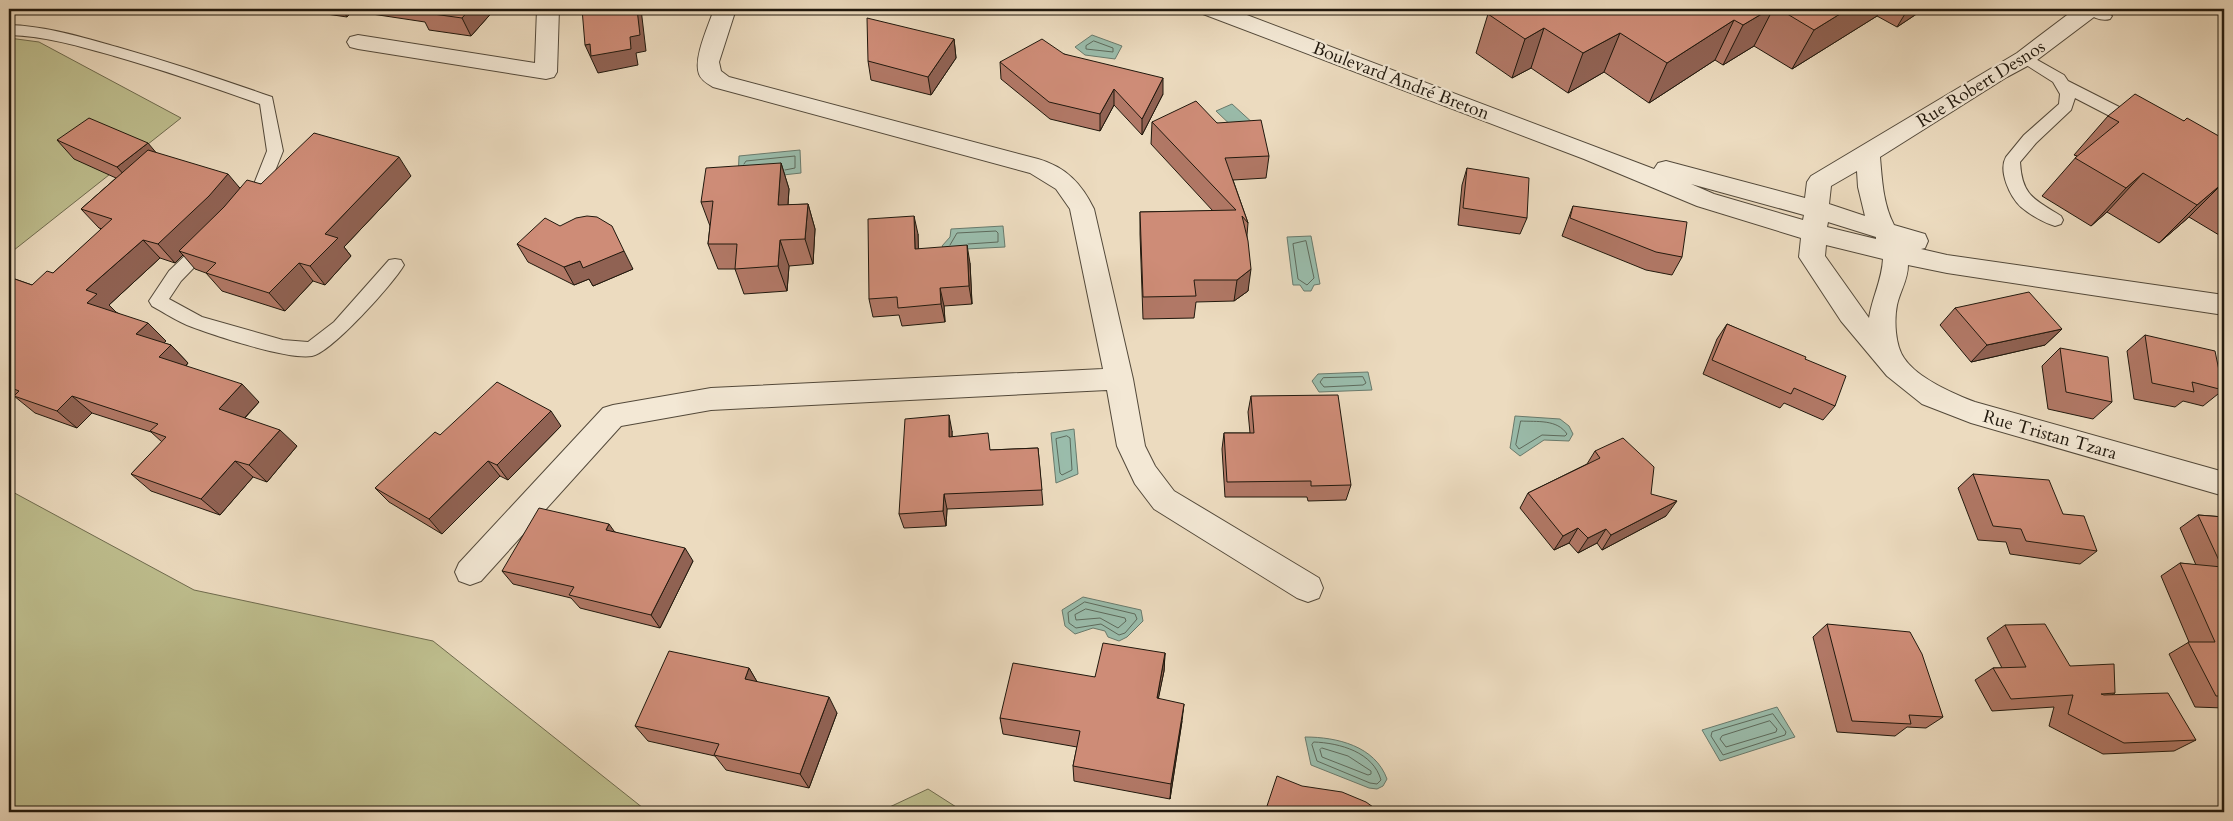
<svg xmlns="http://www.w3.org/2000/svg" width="2233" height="821" font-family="Cardo,serif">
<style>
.green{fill:#bebe8e;stroke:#6f6b4e}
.water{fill:#9abcab;stroke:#697a6c}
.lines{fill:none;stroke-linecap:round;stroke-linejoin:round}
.shore{stroke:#5d6a5c;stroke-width:1}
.lane-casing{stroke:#53493a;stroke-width:2}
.street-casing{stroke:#53493a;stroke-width:2}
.lane{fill:#f3e8d5;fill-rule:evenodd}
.street{fill:#f3e8d5;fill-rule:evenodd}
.wall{fill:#b17866;stroke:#20180d}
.shaded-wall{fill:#906253;stroke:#20180d}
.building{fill:#ce8c77;stroke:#20180d}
.labels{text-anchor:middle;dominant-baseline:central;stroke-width:4.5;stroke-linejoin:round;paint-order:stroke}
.street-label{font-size:18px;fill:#20180d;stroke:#f3e8d5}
</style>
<rect width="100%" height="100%" fill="#ecdbbf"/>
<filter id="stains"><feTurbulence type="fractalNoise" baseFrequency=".004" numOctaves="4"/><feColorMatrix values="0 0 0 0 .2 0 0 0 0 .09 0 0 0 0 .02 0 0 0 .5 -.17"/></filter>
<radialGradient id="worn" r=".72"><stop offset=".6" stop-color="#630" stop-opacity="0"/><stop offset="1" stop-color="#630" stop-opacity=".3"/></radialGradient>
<!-- green -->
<g class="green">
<path d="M9,38L39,42L181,118L9,254Z"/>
<path d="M9,490L194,590L433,641L648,812H9Z"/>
<path d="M928,789L964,812H879Z"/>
</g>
<!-- water -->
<g class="water">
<path d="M1092,35L1122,46L1115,59L1085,55L1075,47Z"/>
<path d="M1232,104L1255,125L1239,133L1216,111Z"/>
<path d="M800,150L801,173L738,180L739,156Z"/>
<path d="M1003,226L1005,247L966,249L950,255L942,246L950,237L951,229Z"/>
<path d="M1311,236L1320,284L1314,285L1311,291H1304L1300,285H1293L1287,237Z"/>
<path d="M1368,372L1372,390L1319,392L1312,381L1318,374Z"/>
<path d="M1515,416L1560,419L1569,426L1573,434L1569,441L1544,440L1520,456L1510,448Z"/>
<path d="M1074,429L1078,474L1056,483L1051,433Z"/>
<path d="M1083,597L1141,610L1143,621L1127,637L1119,641L1108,637L1105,631L1093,628L1075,634L1065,626L1062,610Z"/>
<path d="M1777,707L1795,737L1720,761L1702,730Z"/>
<path d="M1305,737C1337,737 1375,746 1387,779L1383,786L1377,789L1369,788L1311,765Z"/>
</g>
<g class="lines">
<!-- shore -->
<g class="shore">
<path d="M1094,41L1113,48V52L1086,49V46Z"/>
<path d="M744,164L746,161L795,156V168L785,170"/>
<path d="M1306,241L1314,278L1307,285L1298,279L1293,244Z"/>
<path d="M950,245L957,233L996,231L998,233V242L968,244"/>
<path d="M1363,377L1366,383L1363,385L1324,387L1320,382L1323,378Z"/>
<path d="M1521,421C1537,422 1557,419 1567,434L1565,436L1542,435L1519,449L1516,445Z"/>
<path d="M1067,436L1070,438L1072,470L1062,475L1060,473L1056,439Z"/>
<path d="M1085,602L1135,614L1137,619L1125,633L1119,635L1101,624L1076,628L1069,623L1068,613Z"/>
<path d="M1086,609L1125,618L1126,621L1118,628L1100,618L1076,620L1075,615Z"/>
<path d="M1773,714L1786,732L1785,735L1723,755L1711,736L1712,732Z"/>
<path d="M1770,721L1777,729L1776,732L1726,747L1720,739L1722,736Z"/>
<path d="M1314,742C1340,743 1373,752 1381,780L1377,784L1370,783L1317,761L1312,745Z"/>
<path d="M1322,748L1348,756L1371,771V774L1368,775L1322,757L1320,750Z"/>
</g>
<defs>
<g id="lane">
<path d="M2084,9H2102L2112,16L2110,19C2101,22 2089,16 2084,9Z"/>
<path d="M9,25C46,26 81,37 117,47C169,62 221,79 272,97L283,151L267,191L254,206L248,208L242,206L240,202L254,184L267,151L260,104C212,87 163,70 114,56C79,46 45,36 9,35Z"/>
<path d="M2025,53L2064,75L2068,81L2141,118L2143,122L2141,126L2135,127L2129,126L2075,98L2071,110L2036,143L2020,162C2022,196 2034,199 2061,216L2063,220L2061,224L2055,226C2044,223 2029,214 2021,207C2010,197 1998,171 2006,157L2024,135L2059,104L2060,94L2053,82L2020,61L2017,58L2020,55Z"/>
<path d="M206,239L212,241L214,245L212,249L181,281L169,299L202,317L283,340L308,342L334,322L389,260L395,259L401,260L404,265C394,283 331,353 312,356C288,360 216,336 192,327C178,322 165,313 152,306L149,301L169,271L200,241Z"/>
</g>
<g id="street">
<path d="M537,9H559L557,72L554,77L546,79L358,49L350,47L347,42L350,37L358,35L535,63Z"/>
<path d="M714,9H736L719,62L721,71L729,77L1038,159C1066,167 1082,184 1094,209L1133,379L1145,446L1155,466L1174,491L1319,578L1323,588L1319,598L1308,602L1297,598L1154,509L1135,484L1117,446L1107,390L711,410L621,426L481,581L470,585L459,581L455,572L459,563L603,408L613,405L711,388L1103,369L1070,209L1056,189L1030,173L713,87C708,84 701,80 699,74C693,58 709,25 714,9Z"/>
<path d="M1200,9H1231L1654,169L1658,163L1666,161L1805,198L1807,182L1811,176L2017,53L2075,9H2100L2098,14L2033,63L2007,77L1880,157C1882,180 1883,204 1894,225L1925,234L1928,241L1925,248L1921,249L1947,255L2224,295V315L1947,273L1908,265C1908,280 1900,291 1897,305C1894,320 1895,345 1904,358C1917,378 1954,394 1975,402L2224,472V496L1971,423L1922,404L1887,376L1841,321L1799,257L1801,238L1697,206L1584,159L1203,14ZM1857,171L1858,187L1865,216L1829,204L1831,186ZM1691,184L1804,215L1803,220L1714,194ZM1828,222L1876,237V239L1827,227ZM1826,245L1883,259C1882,280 1872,298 1869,318L1825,256Z"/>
</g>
</defs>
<!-- lane casing -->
<use href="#lane" class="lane-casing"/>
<!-- street casing -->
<use href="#street" class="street-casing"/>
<!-- lane -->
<use href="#lane" class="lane"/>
<!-- street -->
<use href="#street" class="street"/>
</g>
<!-- wall -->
<g class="wall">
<path d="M305,9H495L471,36L429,30L425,22L352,11L347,17L306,11Z"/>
<path d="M1656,9H1924L1897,27L1877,16L1792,69L1754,46L1723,65L1715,60L1649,103L1604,72L1568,93L1531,68L1512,78L1476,53L1488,14L1652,11Z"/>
<path d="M954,39L956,58L931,95L871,80L868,61Z"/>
<path d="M1064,54L1163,94L1142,135L1114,105L1100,131L1050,119L1001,79L1000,62Z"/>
<path d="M2108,116L2184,121L2224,139V238L2189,217L2159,243L2107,212L2091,226L2042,196L2077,156L2074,155Z"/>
<path d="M1152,122L1217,123L1269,156L1266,178L1233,180L1248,223L1247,235L1248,291L1234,301L1196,302L1194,318L1143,319L1140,234V212L1213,211L1151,144Z"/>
<path d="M57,140L156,153L240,188L261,184L411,176L344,247L351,256L325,285L313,281L285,311L222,291L206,273L195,269L183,255L175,263L160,258L109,305L116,312L166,341L163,343L171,345L188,363L186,366L259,402L245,418L297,446L267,482L253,477L220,515L151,491L131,474L162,442L151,432L92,413L77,428L35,413L14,396L15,395L9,390V277L32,285L53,273L102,229L99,228L81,209L116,178L74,159Z"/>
<path d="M781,163L789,189L788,205L808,204L815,229L813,264L789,266L787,291L744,294L735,269H718L708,244L710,226L701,202Z"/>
<path d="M1467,168L1527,218L1520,234L1458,225L1462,185Z"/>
<path d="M1573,206L1682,257L1672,275L1646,270L1562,236L1566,225Z"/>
<path d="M918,234V249L970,263L972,304L944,306L945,322L902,326L899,315L873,317L869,299Z"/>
<path d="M517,244L633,269L593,286L589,279L574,285L528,262Z"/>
<path d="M1955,308L2062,329L2045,345L1971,362L1940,325Z"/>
<path d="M1727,324L1805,359L1835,406L1823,420L1784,403L1780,408L1703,374L1717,339Z"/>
<path d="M2145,335L2223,390L2203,406L2183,401L2175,407L2134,399L2127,351Z"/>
<path d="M2060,348L2112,402L2093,419L2048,409L2042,366Z"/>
<path d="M1251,396L1351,485L1346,500L1308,501L1307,497H1225L1222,449L1224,433H1250L1248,412Z"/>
<path d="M561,426L508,480L500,476L442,534L389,502L375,488L440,435Z"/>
<path d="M952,431V436L990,450L1038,448L1043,505L947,509L946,526L904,528L899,514Z"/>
<path d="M1595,451L1651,494L1666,516L1602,550L1597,543L1578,553L1569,543L1554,550L1520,508L1528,493L1587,464Z"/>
<path d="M1973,474L2063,514L2097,551L2080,564L2010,554L2006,542L1978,540L1958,488Z"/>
<path d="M2198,515L2224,517V708L2195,707L2169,654L2189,642L2161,576L2180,563L2196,565L2180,528Z"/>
<path d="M615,532L693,561L660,628L580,608L571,598L513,584L502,571Z"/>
<path d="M1827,624L1943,717L1926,728L1907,727L1895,736L1837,732L1813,637Z"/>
<path d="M2005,625L2070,666L2115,693L2112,695L2196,740L2174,751L2103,754L2049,726L2054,707L1992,711L1975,680L1993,668H2002L1987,638Z"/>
<path d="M1165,653L1164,671L1158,699L1182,721L1170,799L1074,781L1073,766L1077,747L1003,734L1000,718L1095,677Z"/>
<path d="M749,668L757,682L837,713L809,788L726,770L715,756L648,741L635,726Z"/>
</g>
<!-- shaded-wall -->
<g class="shaded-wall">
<path d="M342,9H350L352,11L347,17Z"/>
<path d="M470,9H495L471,36L462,18Z"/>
<path d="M637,9H641L646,51L636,53L638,65L598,73L585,45L630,37Z"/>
<path d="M1770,9H1773L1754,46L1723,65L1743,25Z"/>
<path d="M1848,9H1881L1877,16L1792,69L1814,30Z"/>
<path d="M1908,9H1924L1897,27Z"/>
<path d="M1734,20L1715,60L1649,103L1667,63Z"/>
<path d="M1544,28L1531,68L1512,78L1525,39Z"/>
<path d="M1620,33L1604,72L1568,93L1583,53Z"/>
<path d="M954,39L956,58L931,95L928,77Z"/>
<path d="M1163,78V94L1142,135V119Z"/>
<path d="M1114,89V105L1100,131V114Z"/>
<path d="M148,143L164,162L134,186L117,167Z"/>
<path d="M399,157L411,176L344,247L351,256L325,285L310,266L325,234Z"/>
<path d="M781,163L789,189L786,231L778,205Z"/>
<path d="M2143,173L2107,212L2091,226L2126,188Z"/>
<path d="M228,174L244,193L179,251L183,255L175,263L158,244Z"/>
<path d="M2224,182L2189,217L2159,243L2197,205Z"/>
<path d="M808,204L815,229L813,264L805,239Z"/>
<path d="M914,216L918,234L919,268L915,249Z"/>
<path d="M143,240L160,258L109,305L116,312L106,321L87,303L86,290Z"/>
<path d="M780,240L789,266L787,291L778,266Z"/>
<path d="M967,245L970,263L972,304L969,286Z"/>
<path d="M624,251L633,269L593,286L589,279L574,285L564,267L580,261Z"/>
<path d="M299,263L313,281L285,311L269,293Z"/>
<path d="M1251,269L1248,291L1234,301L1237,280Z"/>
<path d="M940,288L944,306L945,322L941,304Z"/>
<path d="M148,323L166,341L154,352L136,334Z"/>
<path d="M2062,329L2045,345L1971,362L1987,345Z"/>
<path d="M171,345L188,363L177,375L159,357Z"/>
<path d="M242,384L259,402L237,426L219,409Z"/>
<path d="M72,396L92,413L77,428L57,411Z"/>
<path d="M551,411L561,426L508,480L497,465Z"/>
<path d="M949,415L952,431V452L949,437Z"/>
<path d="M280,430L297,446L267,482L249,465Z"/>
<path d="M235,461L253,477L220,515L201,499Z"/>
<path d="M488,461L500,476L442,534L429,519Z"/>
<path d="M944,494L947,509L946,526L943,511Z"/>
<path d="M1677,501L1666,516L1602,550L1611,535Z"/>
<path d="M609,524L619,538L606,530Z"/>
<path d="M1578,528L1569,543L1554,550L1563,536Z"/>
<path d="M1606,529L1597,543L1578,553L1588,538Z"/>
<path d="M685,548L693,561L660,628L651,615Z"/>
<path d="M1165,653L1164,671L1155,715L1157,698Z"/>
<path d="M749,668L759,685L745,679Z"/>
<path d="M829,697L837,713L809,788L800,774Z"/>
<path d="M1184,704L1182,721L1170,799L1171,784Z"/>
</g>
<!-- building -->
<g class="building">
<path d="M422,9H470L462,18L419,12Z"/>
<path d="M582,9H637L640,35L630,37L631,49L591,56L590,44L585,45Z"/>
<path d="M1496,9H1648L1652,11L1656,9H1770L1743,25L1734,20L1667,63L1620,33L1583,53L1544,28L1525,39L1488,14Z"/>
<path d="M1779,9H1848L1814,30Z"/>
<path d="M867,18L954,39L928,77L868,61Z"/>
<path d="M1042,39L1064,54L1163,78L1142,119L1114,89L1100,114L1049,102L1000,62Z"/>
<path d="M2135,94L2184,121L2187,118L2224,139V182L2197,205L2143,173L2126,188L2075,158L2119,122L2108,116Z"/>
<path d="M1196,101L1217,123L1261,120L1269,156L1225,158L1248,223L1242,216L1248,241L1251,269L1237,280H1194L1196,296L1143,297L1140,212L1236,210L1152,122Z"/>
<path d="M89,118L148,143L117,167L57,140Z"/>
<path d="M314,133L399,157L325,234L338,238L310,266L299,263L269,293L206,273L216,263L179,251L224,207L247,180L261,184Z"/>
<path d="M148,150L228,174L209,196L158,244L143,240L86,290L97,294L87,303L148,323L136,334L171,345L159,357L242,384L219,409L280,430L249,465L235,461L201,499L131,474L166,437L150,431L158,424L72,396L57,411L14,396L19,391L9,387V380L14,375L9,373V277L32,285L47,271L53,273L112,219L81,209Z"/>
<path d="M781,163L778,205L808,204L805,239L780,240L778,266L735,269L737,244H708L713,201L701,202L706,168Z"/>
<path d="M1467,168L1529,178L1527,218L1463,208Z"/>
<path d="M1573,206L1687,222L1682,257L1656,252L1570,218Z"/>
<path d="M587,216L597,217L612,226L624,251L583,268L580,261L564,267L517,244L545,218L560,226L576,218Z"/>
<path d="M914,216L915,249L967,245L969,286L940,288L941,304L898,308L897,297L869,299L868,219Z"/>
<path d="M2029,292L2062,329L1987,345L1955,308Z"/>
<path d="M1727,324L1806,357L1805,359L1846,376L1835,406L1794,388L1791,394L1712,360Z"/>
<path d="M2145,335L2215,351L2223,390L2192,382L2194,392L2152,383Z"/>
<path d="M2060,348L2108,357L2112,402L2066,392Z"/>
<path d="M497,382L551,411L497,465L488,461L429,519L375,488L435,432L440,435Z"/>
<path d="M1338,395L1351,485L1311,486V481L1227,482L1224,433H1254L1251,396Z"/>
<path d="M949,415V437L988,433L990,450L1038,448L1042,490L944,494L943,511L899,514L905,419Z"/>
<path d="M1623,438L1654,467L1651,494L1677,501L1611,535L1606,529L1588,538L1578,528L1563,536L1528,493L1600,458L1595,451Z"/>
<path d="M1973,474L2049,480L2063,514L2084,516L2097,551L2026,541L2021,529L1993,526Z"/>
<path d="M539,508L609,524L606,530L685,548L651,615L569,595L574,587L502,571Z"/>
<path d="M2198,515L2224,517V696H2216L2188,642H2215L2180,563L2222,567Z"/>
<path d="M1827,624L1910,632L1922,654L1943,717L1909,715L1911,724L1852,721Z"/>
<path d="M2045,624L2070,666L2114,664L2115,693L2101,694L2104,695L2168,693L2196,740L2124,743L2068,714L2073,695L2011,699L1993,668L2026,667L2005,625Z"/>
<path d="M1103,643L1165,653L1157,698L1184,704L1171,784L1073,766L1080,731L1000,718L1013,663L1095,677Z"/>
<path d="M669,651L749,668L745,679L829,697L800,774L714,755L719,744L635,726Z"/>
<path d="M1277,776L1302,786L1342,792L1366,802L1380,812H1265Z"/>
</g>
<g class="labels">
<!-- street labels -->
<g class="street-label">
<text transform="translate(1401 81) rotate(21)">Boulevard André Breton</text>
<text transform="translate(1981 84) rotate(-32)">Rue Robert Desnos</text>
<text transform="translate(2050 435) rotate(16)">Rue Tristan Tzara</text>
</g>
</g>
<!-- margin -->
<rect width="2233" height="821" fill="none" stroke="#ecdbbf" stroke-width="30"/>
<rect x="10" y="10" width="2213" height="801" fill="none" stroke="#20180d" stroke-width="2.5"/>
<rect x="15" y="15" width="2203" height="791" fill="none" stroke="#20180d"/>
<rect width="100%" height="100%" filter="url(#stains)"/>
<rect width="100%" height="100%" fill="url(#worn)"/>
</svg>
